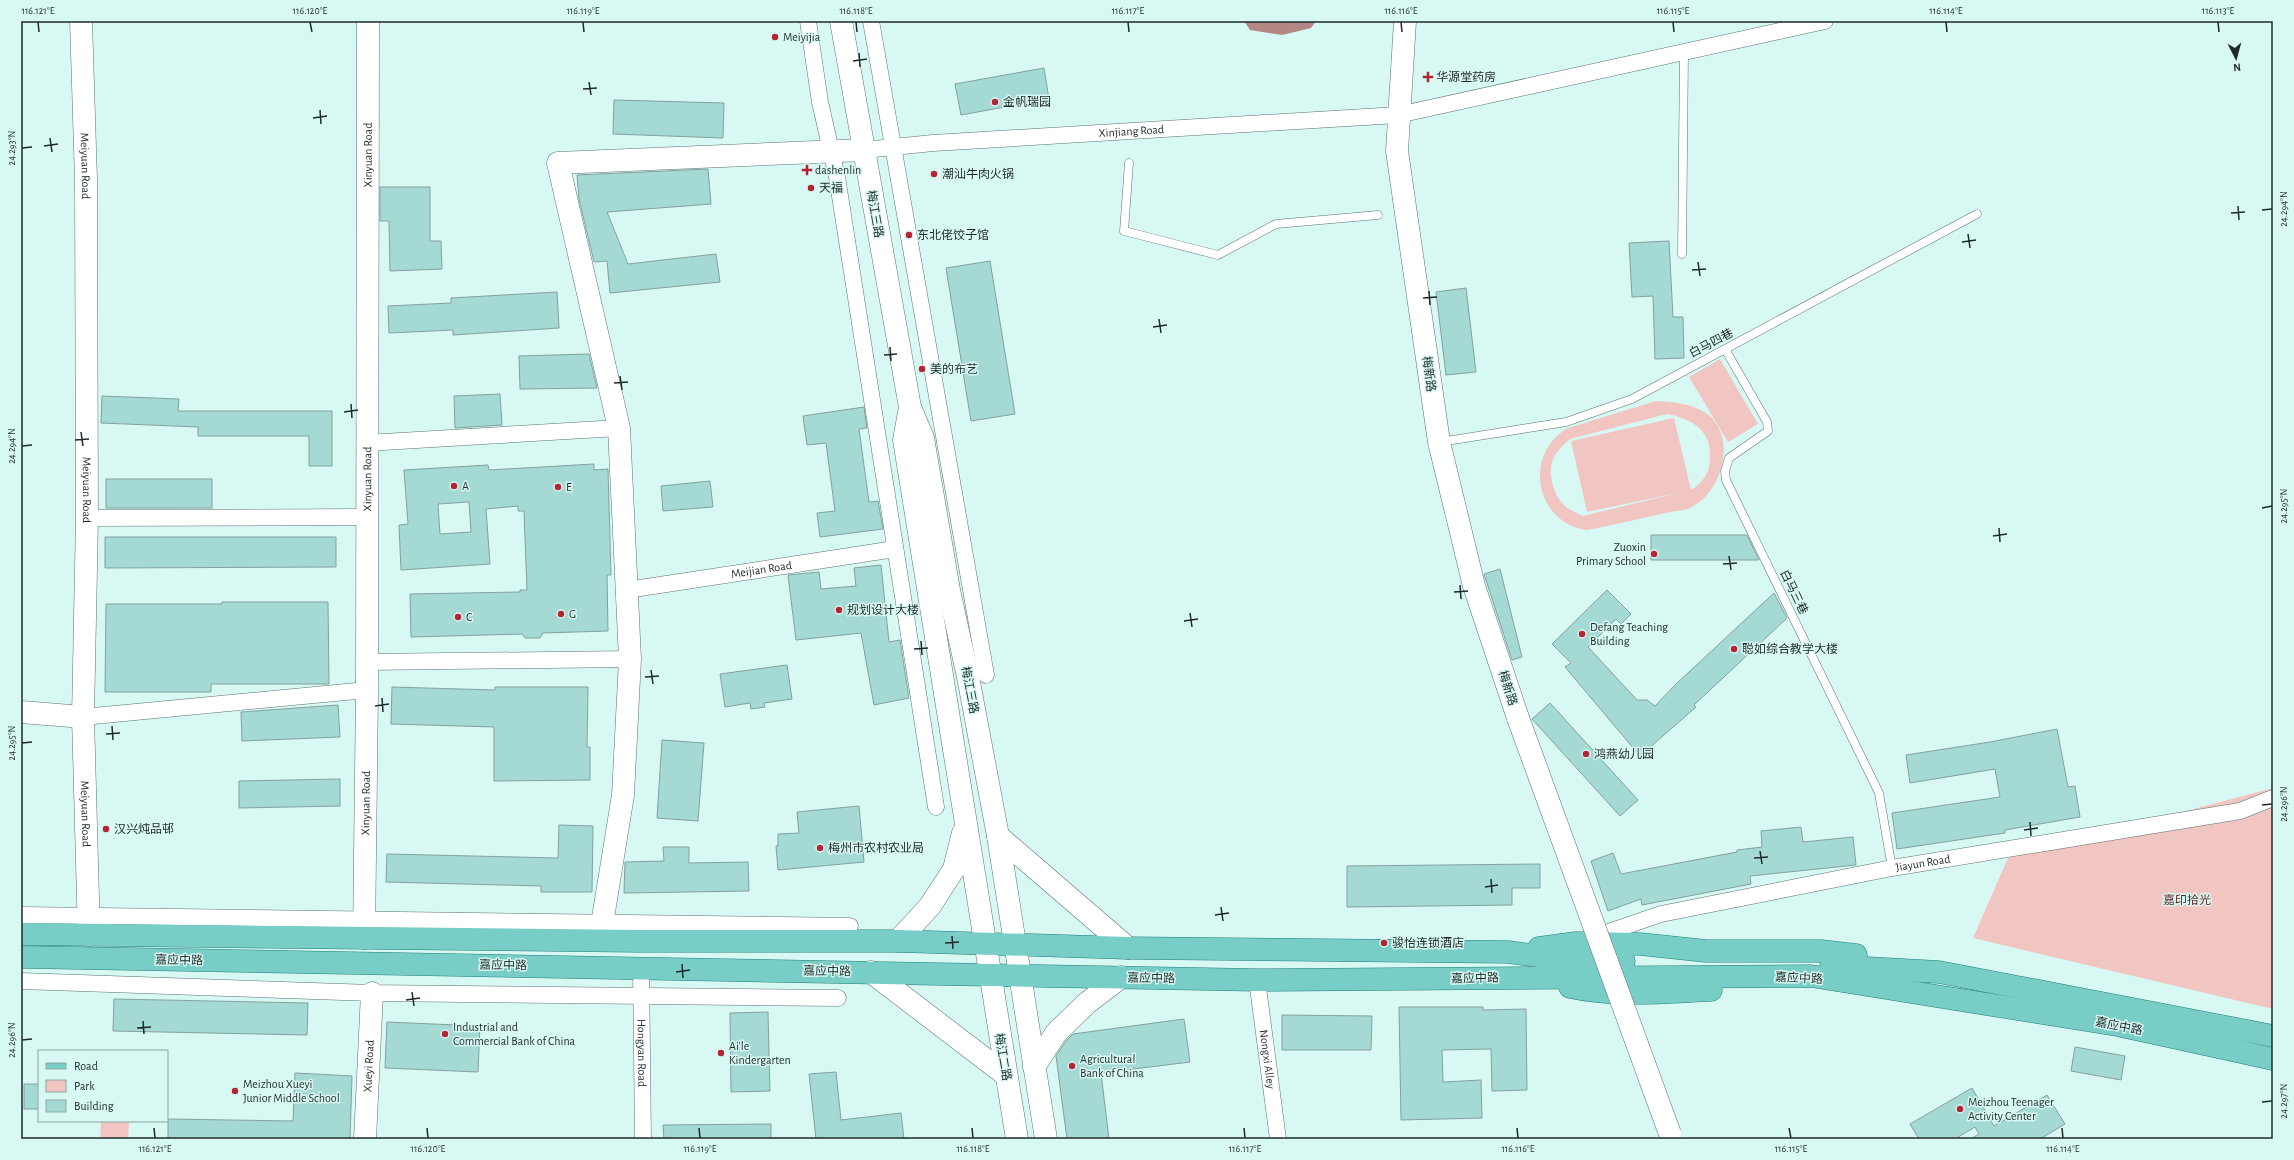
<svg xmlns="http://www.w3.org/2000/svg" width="2294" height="1160" font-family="'Alegreya Sans','Noto Sans SC',sans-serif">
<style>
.green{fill:#f0c5c2;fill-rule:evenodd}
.water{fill:#b38785}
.building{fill:#a5d9d4;stroke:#83a19e;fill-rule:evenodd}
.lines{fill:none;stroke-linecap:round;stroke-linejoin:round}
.lane-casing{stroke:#577470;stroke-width:9}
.street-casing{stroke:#577470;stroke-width:17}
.secondary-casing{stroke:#577470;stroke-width:23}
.primary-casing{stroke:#1f7e78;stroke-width:23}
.lane{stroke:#fff;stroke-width:8}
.street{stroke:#fff;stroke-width:16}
.secondary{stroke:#fff;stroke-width:22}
.primary{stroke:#79cdc7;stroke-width:22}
.secondary-bridge-casing{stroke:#577470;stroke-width:23;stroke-linecap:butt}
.secondary-bridge{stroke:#fff;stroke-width:22}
.ticks{fill:none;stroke:#1e2a29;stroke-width:1.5}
.poi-dot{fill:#b52432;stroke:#d8f8f4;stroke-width:1.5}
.labels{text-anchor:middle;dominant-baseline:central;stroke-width:3;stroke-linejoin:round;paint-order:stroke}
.poi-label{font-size:12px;fill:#1e2a29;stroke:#d8f8f4;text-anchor:start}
.street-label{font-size:12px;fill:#1e2a29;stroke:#d8f8f4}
.park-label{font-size:12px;fill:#602727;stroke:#d8f8f4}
.neatline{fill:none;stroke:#1e2a29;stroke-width:1.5}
.ticks-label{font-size:10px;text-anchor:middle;fill:#1e2a29}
</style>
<rect width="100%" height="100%" fill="#d8f8f4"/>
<!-- green -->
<g class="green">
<path d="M1720,359L1758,424L1728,442L1689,377Z"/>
<path d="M1656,401C1674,402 1697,404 1711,417C1736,442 1721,492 1692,507C1685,511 1673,511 1665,513C1639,519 1613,525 1587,530C1536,524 1522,454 1568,428ZM1667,414C1697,420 1715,434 1709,467C1707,476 1699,486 1691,490L1674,418L1571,441L1587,512L1682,492L1583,516C1577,513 1568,510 1564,505C1559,500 1555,493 1553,486C1547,463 1553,454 1570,439Z"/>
<path d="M2273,788V1009L1973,938L2008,858Z"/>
<path d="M101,1121H129L128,1139H100Z"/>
</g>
<!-- water -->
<path class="water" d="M1244,21H1316L1311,28L1282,35L1250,30Z"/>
<!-- building -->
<g class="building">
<path d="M1044,68L1049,99L961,115L955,84Z"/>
<path d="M614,100L724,103L723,138L613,134Z"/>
<path d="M708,169L711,204L607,212L628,264L716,254L720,282L610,293L607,261L594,262L579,199L577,175Z"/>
<path d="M380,187H430V241H441L442,269L390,271L389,221H380Z"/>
<path d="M1669,241L1673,317H1683L1684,358L1655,359L1653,296L1632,297L1629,243Z"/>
<path d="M990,261L1015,414L971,421L946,268Z"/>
<path d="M1466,288L1476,372L1446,375L1436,292Z"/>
<path d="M557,292L559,328L453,335V330L389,333L388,306L451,303V298Z"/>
<path d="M589,354L597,388L520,389L519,356Z"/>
<path d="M500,394L502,425L455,428L454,396Z"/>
<path d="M102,396L179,399L178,411H332V466H309V436H198V427L101,423Z"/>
<path d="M864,407L867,428L859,429L869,502L878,501L883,529L820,537L817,513L835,511L826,443L807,445L803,416Z"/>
<path d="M594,464V470L608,469L611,575H607L608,631L543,633L540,638H525L522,634L411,637L410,594L520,592V590H527L524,511H518V506L486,509L490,564L401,570L399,525L408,524L404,470L488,465L489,470ZM469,502L471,532L440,534L438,504Z"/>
<rect x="106" y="479" width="106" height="29"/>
<path d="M710,481L713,507L663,511L661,486Z"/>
<path d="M1651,535H1747L1759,560H1651Z"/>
<path d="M105,537H336V567L105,568Z"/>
<path d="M881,565L889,642L900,640L909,698L874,705L861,633L796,640L788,575L819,572L821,589L856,586L854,568Z"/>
<path d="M1500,569L1522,657L1512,660L1484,574Z"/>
<path d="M1607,590L1631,614L1621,624L1616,619L1588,647L1637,700H1647L1655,706L1675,685L1774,593L1787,618L1694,705L1696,707L1640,756L1565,667L1571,663L1552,644Z"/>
<path d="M222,602H328L329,684H211V692H105L106,604H222Z"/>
<path d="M787,665L792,699L764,703L765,707L751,709L750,703L725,707L720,674Z"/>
<path d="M392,687L495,690V687H588L587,747H590V780L494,781V727L391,724Z"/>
<path d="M1550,703L1638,800L1620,816L1532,719Z"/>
<path d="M338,705L340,737L242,741L241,712Z"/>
<path d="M2057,729L2068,787L2075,786L2080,817L2005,830V833L1897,849L1892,813L2000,797L1995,769L1910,783L1906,755L1990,742Z"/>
<path d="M662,740L704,743L698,821L657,818Z"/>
<path d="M340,779V806L239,808V781Z"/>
<path d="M859,806L864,862L778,870L776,846H778V834L799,833L797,812Z"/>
<path d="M559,825L593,826L592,892H541V886L386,882L387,854L558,858Z"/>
<path d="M1801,827L1803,842L1853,837L1856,865L1750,876L1751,884L1642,905L1641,899L1608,911L1591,861L1613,853L1621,874L1737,852V850L1762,847L1761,831Z"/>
<path d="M663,847H689V863L748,862L749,891L624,893L625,862L664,861Z"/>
<path d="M1540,864V888H1512V905L1347,907V866Z"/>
<path d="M114,999L308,1003L307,1035L113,1031Z"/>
<path d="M1399,1007H1483V1010L1526,1009L1527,1090L1492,1091L1491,1049L1442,1050L1443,1082L1481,1080L1482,1118L1401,1120Z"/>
<path d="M768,1012L770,1091L731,1092L730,1013Z"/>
<path d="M1282,1015L1372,1016L1371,1050H1282Z"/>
<path d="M1184,1019L1190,1062L1101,1073L1109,1139H1067L1056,1056L1066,1041L1073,1034Z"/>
<path d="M387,1022L480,1026L478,1072L385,1068Z"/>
<path d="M2075,1047L2125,1056L2121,1080L2071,1071Z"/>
<path d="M836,1072L841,1120L901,1113L904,1139H816L809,1074Z"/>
<path d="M295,1073L352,1076L350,1139H168V1119L293,1121Z"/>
<rect x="24" y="1084" width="15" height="25"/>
<path d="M1972,1088L1994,1126L2047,1095L2065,1124L2040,1139H1971L1979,1134L1975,1127L1955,1139H1919L1910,1124Z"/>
<path d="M771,1124V1139H664L663,1125Z"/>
</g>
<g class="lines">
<defs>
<g id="lane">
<path d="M1129,163L1124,231L1218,255L1276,224L1378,215"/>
<path d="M1682,254L1684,52"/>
<path d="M1725,349L1767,422L1768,431L1729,458L1725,471L1726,480L1879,793L1892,868"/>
<path d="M1440,442L1566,422L1632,399L1977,214"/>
</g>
<g id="street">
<path d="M808,21L820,102L837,177L936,807"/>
<path d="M871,21L986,675"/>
<path id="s1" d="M864,150L933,143L1398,115L1825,21"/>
<path d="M366,443L619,428"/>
<path d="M87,518L366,517"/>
<path id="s2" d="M627,590L895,549"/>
<path d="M366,662L630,659"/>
<path d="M83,717L367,690"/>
<path d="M21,915L850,926"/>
<path id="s3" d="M1588,939L1661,914L1892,868L2240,811L2273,798"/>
<path id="s4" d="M641,968L643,1139"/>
<path id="s5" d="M1257,980L1278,1139"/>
<path d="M21,981L372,993L838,998"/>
</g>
<g id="secondary">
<path id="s6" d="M81,21L86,180L87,518L83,717L89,935"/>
<path d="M841,21L910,407L923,438L949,590L968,677L998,836L1046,1139"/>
<path d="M1405,21L1397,151L1439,442L1474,586L1518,718"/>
<path d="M910,407L904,440L1017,1139"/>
<path d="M21,712L83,717"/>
<path d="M998,836L1128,948"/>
<path d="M603,918L623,795L630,659L619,428L558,163L864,150"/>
<path id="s7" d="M364,938L367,690L368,21"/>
<path d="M898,941L930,906L954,869L963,833"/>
<path d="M871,972L1006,1075"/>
<path d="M1034,1067L1056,1033L1087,1003L1121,977"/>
<path id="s8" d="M365,1139L372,993"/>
</g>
<g id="primary">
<path d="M21,934L637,941H898L1128,948L1508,952L1562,959L1624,961"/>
<path d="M1539,948L1576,943L1640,944L1706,951H1821L1856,955"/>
<path d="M21,957L1257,980L1811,976L2117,1025L2273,1059"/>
<path d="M1831,966L1939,972L2273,1036"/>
<path d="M1570,987C1617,997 1664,992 1711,990"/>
</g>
</defs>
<!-- lane casing -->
<use href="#lane" class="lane-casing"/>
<!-- street casing -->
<use href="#street" class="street-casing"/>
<!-- secondary casing -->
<use href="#secondary" class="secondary-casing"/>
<!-- primary casing -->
<use href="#primary" class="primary-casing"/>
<!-- lane -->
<use href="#lane" class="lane"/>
<!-- street -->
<use href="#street" class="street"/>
<!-- secondary -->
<use href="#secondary" class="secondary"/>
<!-- primary -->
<use href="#primary" class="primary"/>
<defs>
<path id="secondary-bridge" d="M1518,718L1670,1134"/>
</defs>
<!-- secondary-bridge casing -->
<use href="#secondary-bridge" class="secondary-bridge-casing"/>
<!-- secondary-bridge -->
<use href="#secondary-bridge" class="secondary-bridge"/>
</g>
<!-- ticks -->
<path class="ticks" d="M38,22L39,32M310,22L312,32M583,22L584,32M856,22L857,32M1128,22L1129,32M1401,22L1402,32M1673,22L1674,32M1946,22L1947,32M2218,22L2219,32M859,53L860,67M853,61L867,59M589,82L591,95M583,89L597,88M320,110L321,124M313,118L327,116M50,138L52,152M44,146L58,144M22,148L32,147M2238,206L2239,220M2262,210L2272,209M2231,213L2245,212M1968,234L1970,248M1962,242L1976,240M1698,262L1700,276M1692,270L1706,269M1429,291L1430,305M1423,298L1437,297M1159,319L1161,333M1153,327L1167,325M890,347L891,361M884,355L897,354M620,376L622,390M614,383L628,382M351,404L352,418M344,412L358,410M81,432L83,446M75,440L89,439M22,446L32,445M2262,508L2272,506M1999,528L2000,542M1993,536L2007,534M1729,556L1731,570M1723,564L1737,563M1460,585L1461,599M1454,592L1468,591M1190,613L1192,627M1184,621L1198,619M921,641L922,655M914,649L928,648M651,670L653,684M645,677L659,676M382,698L383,712M375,706L389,704M112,726L113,740M106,734L120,733M22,743L32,742M2262,805L2272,804M2030,822L2031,836M2024,830L2038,828M1760,851L1762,864M1754,858L1768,857M1491,879L1492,893M1485,887L1498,885M1221,907L1223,921M1215,915L1229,913M952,936L953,949M945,943L959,942M682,964L683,978M676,972L690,970M412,992L414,1006M406,1000L420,998M143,1021L144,1034M137,1028L151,1027M22,1040L32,1039M2262,1102L2272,1101M154,1128L155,1138M427,1128L428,1138M699,1128L700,1138M972,1128L973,1138M1244,1128L1245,1138M1517,1128L1518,1138M1789,1128L1791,1138M2062,1128L2063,1138"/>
<!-- markers -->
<g class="poi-dot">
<circle cx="775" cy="37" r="4"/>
<path d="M1426 71h4v4h4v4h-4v4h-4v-4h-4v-4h4z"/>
<circle cx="995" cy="102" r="4"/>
<path d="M805 164h4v4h4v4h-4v4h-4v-4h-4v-4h4z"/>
<circle cx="934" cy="174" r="4"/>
<circle cx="811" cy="188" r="4"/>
<circle cx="909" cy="235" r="4"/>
<circle cx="922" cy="369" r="4"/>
<circle cx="454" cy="486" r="4"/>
<circle cx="558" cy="487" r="4"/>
<circle cx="1654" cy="554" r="4"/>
<circle cx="839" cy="610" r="4"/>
<circle cx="561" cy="614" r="4"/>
<circle cx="458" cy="617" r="4"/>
<circle cx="1582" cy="634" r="4"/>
<circle cx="1734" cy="649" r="4"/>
<circle cx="1586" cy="754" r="4"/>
<circle cx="106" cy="829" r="4"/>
<circle cx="820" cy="848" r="4"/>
<circle cx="1384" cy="943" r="4"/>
<circle cx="445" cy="1034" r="4"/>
<circle cx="721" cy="1053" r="4"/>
<circle cx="1072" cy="1066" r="4"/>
<circle cx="235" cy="1091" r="4"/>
<circle cx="1960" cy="1109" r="4"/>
</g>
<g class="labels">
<!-- poi labels -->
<g class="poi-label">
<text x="783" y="37">Meiyijia</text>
<text x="1436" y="77">华源堂药房</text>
<text x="1003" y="102">金帆瑞园</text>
<text x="815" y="170">dashenlin</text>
<text x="942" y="174">潮汕牛肉火锅</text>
<text x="819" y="188">天福</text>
<text x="917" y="235">东北佬饺子馆</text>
<text x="930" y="369">美的布艺</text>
<text x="462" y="486">A</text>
<text x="566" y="487">E</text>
<text x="1646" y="547" text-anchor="end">Zuoxin<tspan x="1646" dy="14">Primary School</tspan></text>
<text x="847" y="610">规划设计大楼</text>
<text x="569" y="614">G</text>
<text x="466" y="617">C</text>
<text x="1590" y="627">Defang Teaching<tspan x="1590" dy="14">Building</tspan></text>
<text x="1742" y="649">聪如综合教学大楼</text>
<text x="1594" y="754">鸿燕幼儿园</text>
<text x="114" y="829">汉兴炖品邨</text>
<text x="828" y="848">梅州市农村农业局</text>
<text x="1392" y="943">骏怡连锁酒店</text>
<text x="453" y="1027">Industrial and<tspan x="453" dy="14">Commercial Bank of China</tspan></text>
<text x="729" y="1046">Ai'le<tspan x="729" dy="14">Kindergarten</tspan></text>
<text x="1080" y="1059">Agricultural<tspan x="1080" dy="14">Bank of China</tspan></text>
<text x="243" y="1084">Meizhou Xueyi<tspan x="243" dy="14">Junior Middle School</tspan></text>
<text x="1968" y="1102">Meizhou Teenager<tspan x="1968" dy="14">Activity Center</tspan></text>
</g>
<!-- street labels -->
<g class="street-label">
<text stroke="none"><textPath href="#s1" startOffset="268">Xinjiang Road</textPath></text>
<text stroke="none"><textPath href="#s7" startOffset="783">Xinyuan Road</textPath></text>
<text stroke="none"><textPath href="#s6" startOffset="145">Meiyuan Road</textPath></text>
<text transform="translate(875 214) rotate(80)">梅江三路</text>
<text transform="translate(1711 343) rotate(-28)">白马四巷</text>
<text transform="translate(1429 374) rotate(82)">梅新路</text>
<text stroke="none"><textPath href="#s7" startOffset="459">Xinyuan Road</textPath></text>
<text stroke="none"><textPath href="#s6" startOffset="469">Meiyuan Road</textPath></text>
<text stroke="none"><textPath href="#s2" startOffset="136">Meijian Road</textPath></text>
<text transform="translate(1794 592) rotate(64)">白马三巷</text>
<text transform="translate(1508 688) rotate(72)">梅新路</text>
<text transform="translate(970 690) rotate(79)">梅江三路</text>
<text stroke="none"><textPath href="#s7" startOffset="135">Xinyuan Road</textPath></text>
<text stroke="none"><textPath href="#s6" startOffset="793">Meiyuan Road</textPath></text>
<text stroke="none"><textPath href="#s3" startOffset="344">Jiayun Road</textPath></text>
<text transform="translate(179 960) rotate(1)">嘉应中路</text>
<text transform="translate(503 965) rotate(1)">嘉应中路</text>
<text transform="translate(827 971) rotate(1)">嘉应中路</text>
<text transform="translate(1151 978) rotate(1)">嘉应中路</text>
<text transform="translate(1475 978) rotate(-1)">嘉应中路</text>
<text transform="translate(1799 978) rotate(3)">嘉应中路</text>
<text transform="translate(2119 1026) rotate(11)">嘉应中路</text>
<text stroke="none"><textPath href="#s4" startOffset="85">Hongyan Road</textPath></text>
<text transform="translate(1003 1057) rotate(80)">梅江二路</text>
<text stroke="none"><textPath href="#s5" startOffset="80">Nongxi Alley</textPath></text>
<text stroke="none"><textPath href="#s8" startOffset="73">Xueyi Road</textPath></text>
</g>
<!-- park labels -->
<g class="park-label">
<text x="2187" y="900">嘉印拾光</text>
</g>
</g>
<!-- border -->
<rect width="2294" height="1160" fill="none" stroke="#d8f8f4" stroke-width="44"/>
<!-- legend -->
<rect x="38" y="1050" width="130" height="72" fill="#d8f8f4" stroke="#8ea6a3"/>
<rect x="46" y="1063" width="20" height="6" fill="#79cdc7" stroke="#8ea6a3"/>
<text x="74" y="1070" font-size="12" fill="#1e2a29">Road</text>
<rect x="46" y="1080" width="20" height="12" fill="#f0c5c2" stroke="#8ea6a3"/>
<text x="74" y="1090" font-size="12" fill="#1e2a29">Park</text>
<rect x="46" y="1100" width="20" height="12" fill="#a5d9d4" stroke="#8ea6a3"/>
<text x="74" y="1110" font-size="12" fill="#1e2a29">Building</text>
<!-- north arrow -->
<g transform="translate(2236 58) rotate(174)" stroke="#d8f8f4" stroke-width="3" paint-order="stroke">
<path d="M0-3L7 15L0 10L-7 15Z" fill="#1e2a29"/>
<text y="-6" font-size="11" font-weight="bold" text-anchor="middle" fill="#1e2a29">N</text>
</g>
<rect x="22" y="22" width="2250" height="1116" class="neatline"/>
<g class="ticks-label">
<text x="38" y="14">116.121°E</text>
<text x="310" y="14">116.120°E</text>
<text x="583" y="14">116.119°E</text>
<text x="856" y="14">116.118°E</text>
<text x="1128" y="14">116.117°E</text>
<text x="1401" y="14">116.116°E</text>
<text x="1673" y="14">116.115°E</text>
<text x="1946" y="14">116.114°E</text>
<text x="2218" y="14">116.113°E</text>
<text transform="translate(11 148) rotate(-90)" y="4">24.293°N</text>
<text transform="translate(2283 209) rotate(-90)" y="4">24.294°N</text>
<text transform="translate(11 446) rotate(-90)" y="4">24.294°N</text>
<text transform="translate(2283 506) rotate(-90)" y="4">24.295°N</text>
<text transform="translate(11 743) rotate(-90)" y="4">24.295°N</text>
<text transform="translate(2283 804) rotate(-90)" y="4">24.296°N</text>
<text transform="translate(11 1040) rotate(-90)" y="4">24.296°N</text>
<text transform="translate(2283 1101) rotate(-90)" y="4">24.297°N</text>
<text x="155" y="1152">116.121°E</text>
<text x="428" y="1152">116.120°E</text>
<text x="700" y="1152">116.119°E</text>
<text x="973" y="1152">116.118°E</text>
<text x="1245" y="1152">116.117°E</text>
<text x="1518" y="1152">116.116°E</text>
<text x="1791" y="1152">116.115°E</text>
<text x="2063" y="1152">116.114°E</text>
</g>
</svg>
